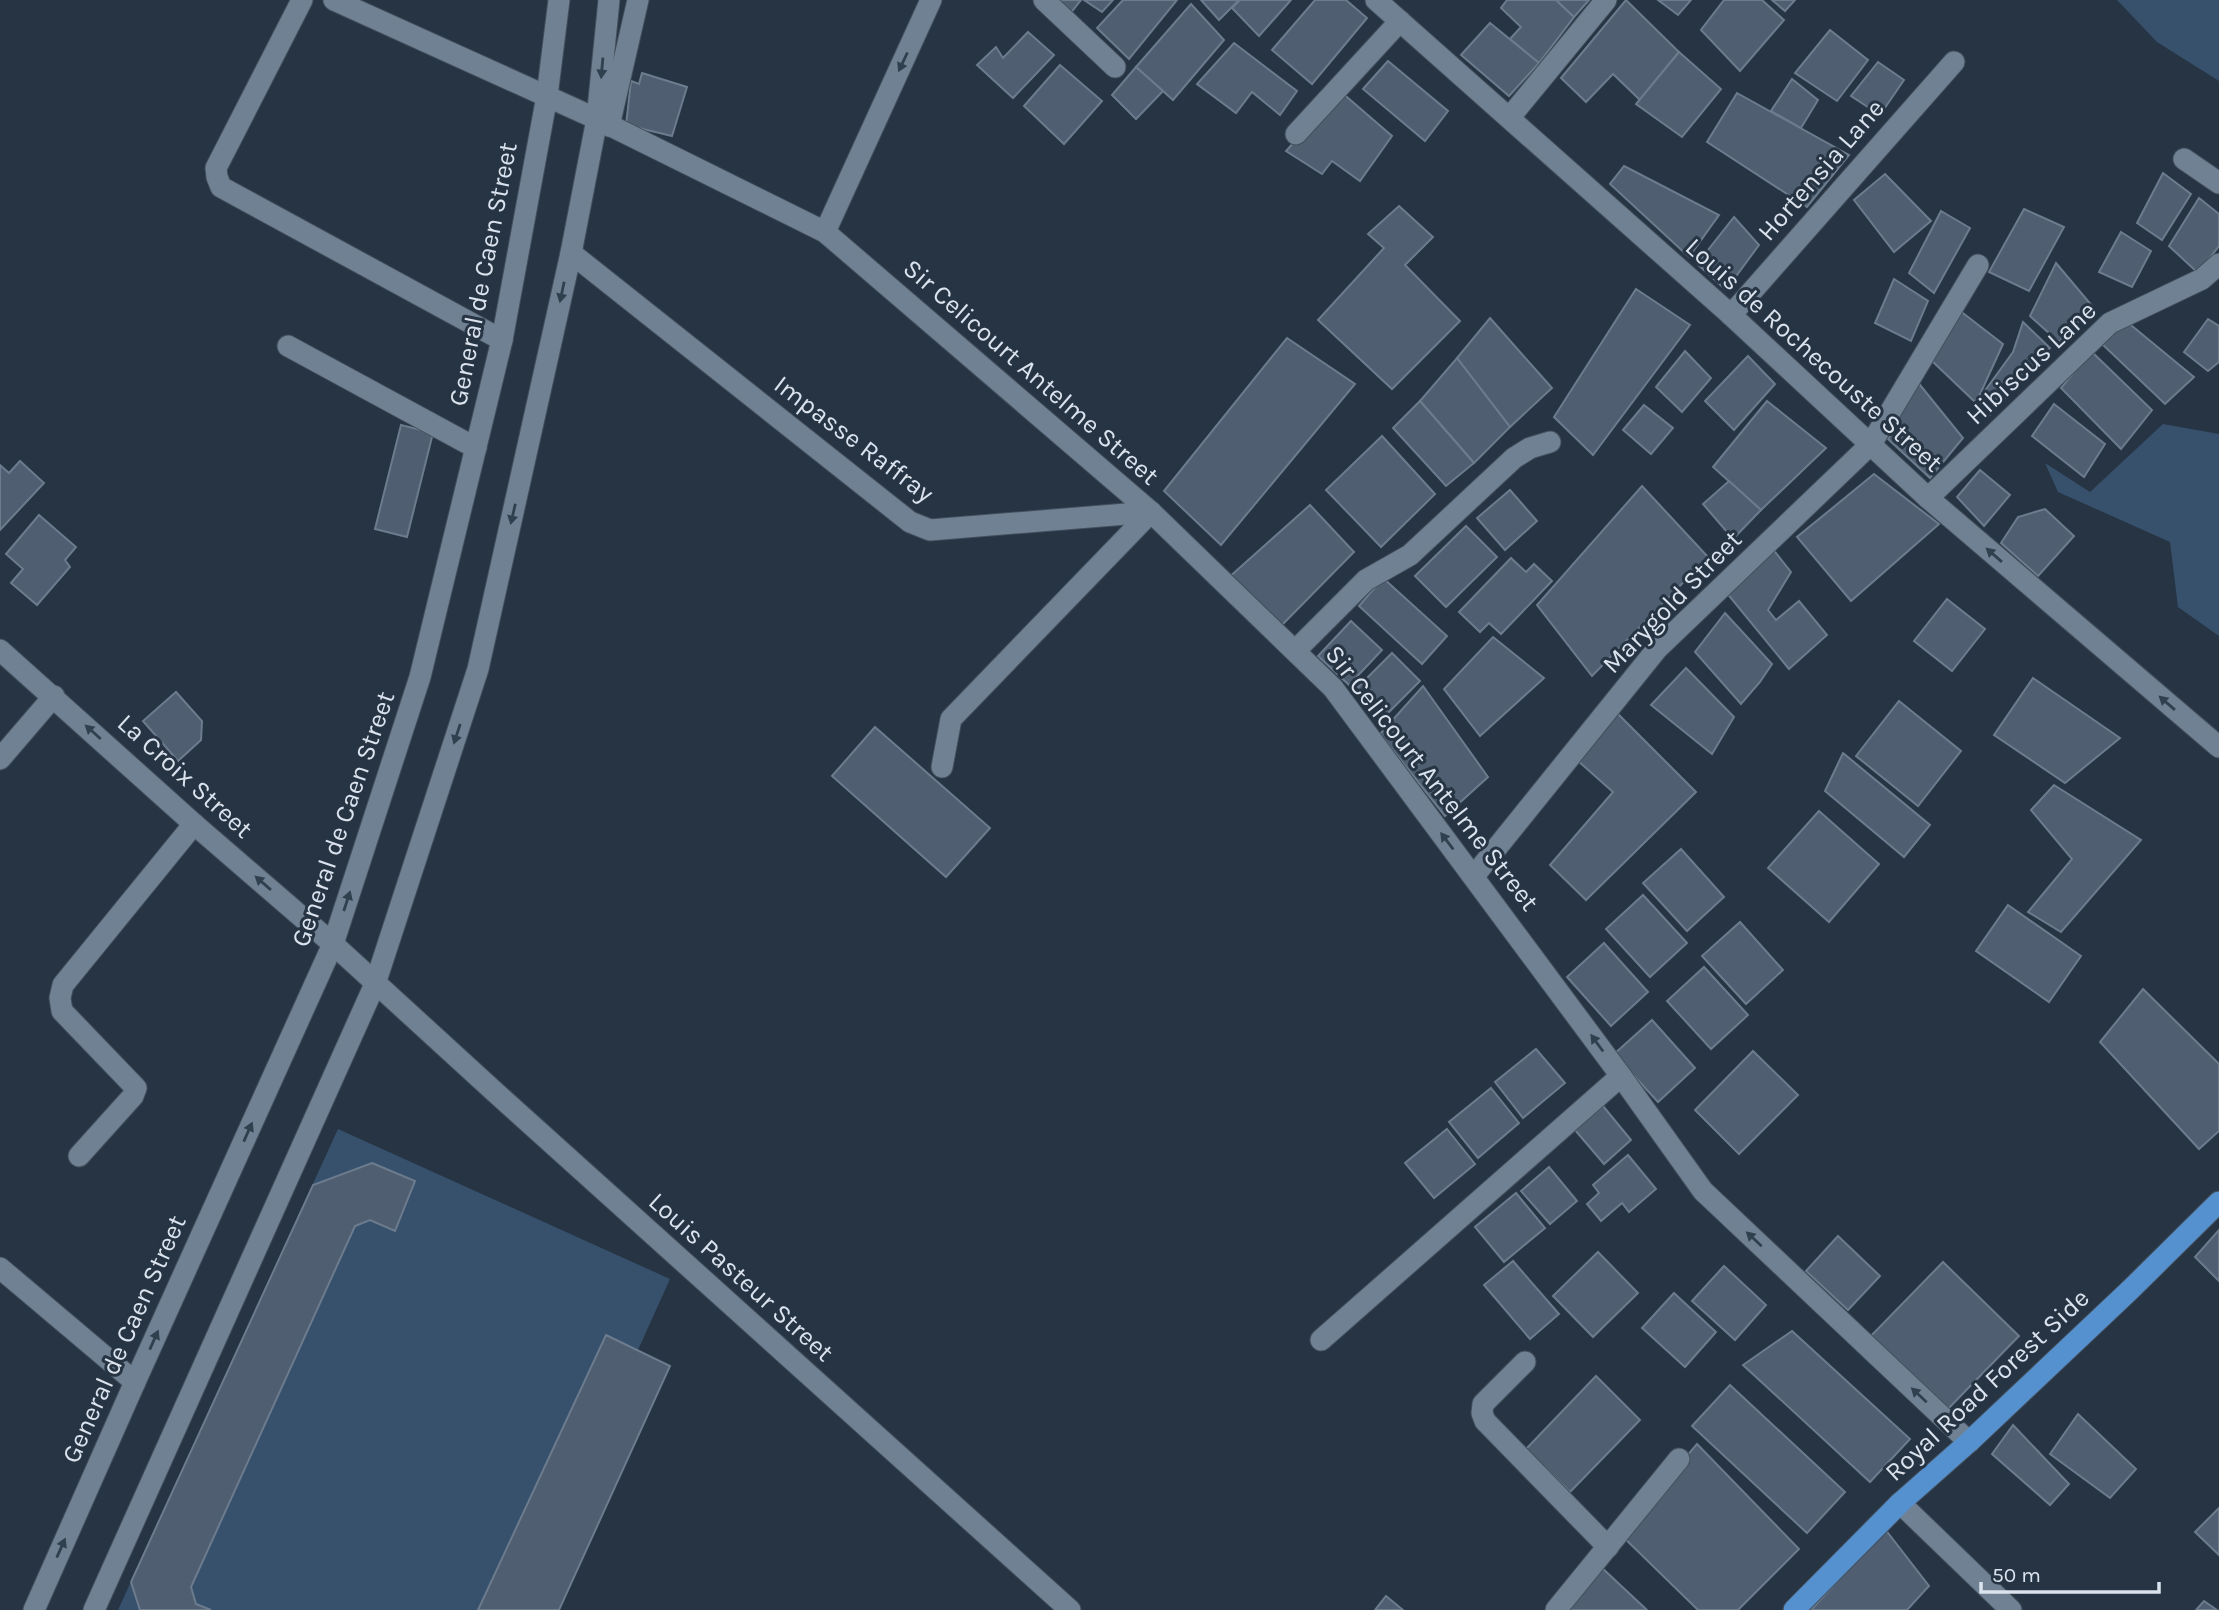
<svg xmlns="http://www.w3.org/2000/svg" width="2219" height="1610" font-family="Karla,sans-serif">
<rect width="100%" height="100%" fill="#263443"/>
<g fill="#37516d">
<path d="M2117,0H2219V81L2157,42Z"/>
<path d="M2163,424L2219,434V636L2178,607L2170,542L2058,492L2045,463L2090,492Z"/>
<path d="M338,1129L670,1279L638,1350L670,1366L559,1610H118Z"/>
</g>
<g fill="#4f5e70" stroke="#6c7c8e" stroke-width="2">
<path d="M1058,0H1081L1070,14Z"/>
<path d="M1084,0H1113L1102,12Z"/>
<path d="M1123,0H1177L1129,59L1097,28Z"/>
<path d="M1201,0H1239L1219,20Z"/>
<path d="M1240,0H1291L1259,36L1232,8Z"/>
<path d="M1315,0H1346L1367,18L1312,84L1272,50Z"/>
<path d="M1507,0H1556L1574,17L1539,63L1510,39L1521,27L1501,8Z"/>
<path d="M1556,0H1589L1574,17Z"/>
<path d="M1626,0L1679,52L1640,100L1613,74L1586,102L1561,78Z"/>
<path d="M1658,0H1691L1678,15Z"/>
<path d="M1724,0H1762L1784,20L1740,71L1701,30Z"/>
<path d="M1772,0H1795L1785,11Z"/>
<path d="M1191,4L1224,40L1173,100L1136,67Z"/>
<path d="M1490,23L1539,63L1509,96L1461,55Z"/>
<path d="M1830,30L1868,60L1837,101L1795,73Z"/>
<path d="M1028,32L1054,55L1013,98L977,65L996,47L1003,58Z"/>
<path d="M1234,43L1297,91L1280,115L1252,92L1236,113L1197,84Z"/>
<path d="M1679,52L1721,89L1682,137L1636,104Z"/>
<path d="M1388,61L1448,111L1425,141L1363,89Z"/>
<path d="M1878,62L1904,80L1880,115L1851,96Z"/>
<path d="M1060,65L1102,101L1064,144L1024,106Z"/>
<path d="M1136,67L1163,91L1136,119L1112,95Z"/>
<path d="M642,73L687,87L672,136L626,125L631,81L639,84Z"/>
<path d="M1792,79L1818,100L1801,128L1771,111Z"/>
<path d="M1340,91L1392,136L1360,181L1332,161L1322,174L1286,151Z"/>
<path d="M1737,93L1849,155L1807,207L1707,142Z"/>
<path d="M1624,166L1719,215L1689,257L1610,184Z"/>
<path d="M2163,173L2191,194L2162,240L2137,223Z"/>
<path d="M1885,174L1931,221L1894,252L1854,200Z"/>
<path d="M2199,198L2219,214V246L2198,273L2169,246Z"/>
<path d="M1399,206L1433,237L1405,265L1460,321L1392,389L1318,320L1384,248L1368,234Z"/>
<path d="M2024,209L2064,227L2029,291L1989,272Z"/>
<path d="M1941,211L1970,228L1934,293L1909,273Z"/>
<path d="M1734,217L1759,245L1726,290L1697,264Z"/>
<path d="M2121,232L2151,251L2132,287L2099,272Z"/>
<path d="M2056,263L2093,307L2059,342L2030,316Z"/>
<path d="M1894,279L1928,301L1911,341L1875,323Z"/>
<path d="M1636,289L1690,325L1593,455L1554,417Z"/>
<path d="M1959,310L2003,344L1976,403L1931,360Z"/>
<path d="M1490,318L1552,388L1510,427L1457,358Z"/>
<path d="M2208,319L2219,326V362L2208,371L2184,352Z"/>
<path d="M2126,321L2194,377L2165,404L2100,342Z"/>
<path d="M2023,322L2050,348L1988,417L1976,403L2013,352Z"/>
<path d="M1287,338L1355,384L1221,545L1164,491Z"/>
<path d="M1685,351L1711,378L1682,412L1656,387Z"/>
<path d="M2091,351L2152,410L2121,449L2061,388Z"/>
<path d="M1748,356L1775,384L1734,430L1705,401Z"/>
<path d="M1457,358L1510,427L1474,463L1420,401Z"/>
<path d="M1916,380L1963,438L1930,478L1888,439Z"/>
<path d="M1420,401L1474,463L1446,486L1393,428Z"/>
<path d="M1767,401L1826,448L1761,510L1713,467Z"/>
<path d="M2054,404L2105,444L2084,477L2032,436Z"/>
<path d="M1644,405L1673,428L1651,454L1623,430Z"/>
<path d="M401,425L433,433L407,537L375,529Z"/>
<path d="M1382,436L1435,494L1381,547L1326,490Z"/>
<path d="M20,461L44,483L0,530V465L9,473Z"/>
<path d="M1980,470L2010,495L1984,526L1957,497Z"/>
<path d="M1874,474L1939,524L1851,601L1797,537Z"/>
<path d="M1729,481L1761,510L1733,539L1703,504Z"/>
<path d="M1642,486L1708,557L1592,676L1537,605Z"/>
<path d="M1510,490L1537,521L1505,550L1477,518Z"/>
<path d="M1310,505L1354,552L1277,630L1227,579Z"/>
<path d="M2045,509L2074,536L2038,576L2001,543L2018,517Z"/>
<path d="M39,515L76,547L65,560L70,567L37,605L11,583L23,569L6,554Z"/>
<path d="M1466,526L1497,557L1446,607L1415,576Z"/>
<path d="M1772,548L1791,572L1768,610L1776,620L1799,601L1827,635L1789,669L1726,592Z"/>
<path d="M1511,558L1526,572L1534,564L1552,581L1501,634L1489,623L1480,632L1459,612Z"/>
<path d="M1383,578L1447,636L1422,664L1359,606Z"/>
<path d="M1947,599L1985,629L1952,671L1914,641Z"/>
<path d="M1725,613L1772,664L1760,682L1741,704L1695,652Z"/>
<path d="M1351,621L1382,650L1349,685L1318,656Z"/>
<path d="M1493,637L1544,678L1480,736L1444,689Z"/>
<path d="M1392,653L1420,681L1386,715L1358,687Z"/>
<path d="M1686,668L1734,717L1712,754L1651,705Z"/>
<path d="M2033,678L2120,738L2065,783L1994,735Z"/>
<path d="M1423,686L1488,777L1445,816L1380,734Z"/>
<path d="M176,692L202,721L201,740L178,761L143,721Z"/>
<path d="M1899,701L1961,751L1918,806L1856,756Z"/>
<path d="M1615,711L1696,792L1586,900L1550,865L1613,792L1577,760Z"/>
<path d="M875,727L990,828L946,877L832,776Z"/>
<path d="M1843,753L1930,825L1904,857L1825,791Z"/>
<path d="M2054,785L2141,840L2061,932L2028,912L2072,859L2031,810Z"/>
<path d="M1819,811L1879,864L1829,922L1768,868Z"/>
<path d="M1681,849L1724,897L1687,931L1643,883Z"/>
<path d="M1643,895L1687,943L1650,977L1606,929Z"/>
<path d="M2008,905L2081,956L2049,1002L1976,951Z"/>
<path d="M1740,922L1783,970L1746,1004L1702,956Z"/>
<path d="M1604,943L1648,992L1611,1026L1567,977Z"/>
<path d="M1704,967L1748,1015L1711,1049L1667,1001Z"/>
<path d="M2143,989L2219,1064V1131L2199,1149L2100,1042Z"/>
<path d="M1652,1020L1695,1068L1658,1102L1614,1054Z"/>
<path d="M1536,1049L1565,1083L1523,1118L1495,1082Z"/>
<path d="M1753,1051L1798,1095L1739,1154L1695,1110Z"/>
<path d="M1491,1088L1519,1123L1478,1158L1449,1122Z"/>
<path d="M1603,1106L1631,1140L1604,1164L1575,1130Z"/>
<path d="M1447,1129L1475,1164L1434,1198L1405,1163Z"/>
<path d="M1628,1155L1656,1189L1629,1212L1622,1203L1601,1221L1587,1204L1599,1193L1593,1185Z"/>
<path d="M372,1163L415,1181L395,1231L370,1220L355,1226L191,1587L196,1604L211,1610H140L131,1582L313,1185Z"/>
<path d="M1549,1167L1577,1201L1550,1224L1521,1191Z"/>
<path d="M1516,1193L1545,1228L1504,1262L1475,1227Z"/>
<path d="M2219,1230V1281L2195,1257Z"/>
<path d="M1838,1236L1880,1276L1848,1310L1806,1271Z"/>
<path d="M1598,1252L1638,1293L1593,1337L1553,1296Z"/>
<path d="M1513,1261L1559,1314L1530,1339L1484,1285Z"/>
<path d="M1943,1262L2019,1336L1943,1414L1867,1340Z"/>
<path d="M1724,1266L1766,1305L1735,1340L1692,1301Z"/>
<path d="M1674,1293L1716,1332L1685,1367L1642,1328Z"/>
<path d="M1792,1331L1910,1439L1870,1482L1743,1365Z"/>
<path d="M606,1335L670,1366L559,1610H478Z"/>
<path d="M1596,1376L1640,1420L1570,1492L1526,1449Z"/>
<path d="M1730,1385L1845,1492L1807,1533L1692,1426Z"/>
<path d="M2078,1414L2136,1469L2110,1498L2050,1454Z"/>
<path d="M2013,1425L2069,1484L2050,1505L1992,1454Z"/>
<path d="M1697,1444L1799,1549L1738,1610H1698L1620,1534Z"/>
<path d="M2219,1508V1555L2195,1532Z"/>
<path d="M1885,1529L1929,1586L1907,1610H1811Z"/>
<path d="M1600,1566L1647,1610H1569Z"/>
<path d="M1386,1596L1403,1610H1375Z"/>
<path d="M2204,1601L2217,1610H2196Z"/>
</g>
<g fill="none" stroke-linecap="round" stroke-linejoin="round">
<g stroke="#434f5c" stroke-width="23">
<g id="minor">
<path d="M302,0L216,168L217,177L221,187L502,340"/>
<path d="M334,0L597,119L825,232L1151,512L1333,688L1621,1076L1703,1191L1969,1442"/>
<path d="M1044,0L1115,67"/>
<path d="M1376,0L1731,315L1928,498L2219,747"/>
<path d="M1510,117L1606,0"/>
<path d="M609,126L638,0"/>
<path d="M1296,134L1400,21"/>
<path d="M2184,159L2219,183"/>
<path d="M825,232L931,0"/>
<path d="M571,253L910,522L930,530L1151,512"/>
<path d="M1731,315L1954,62"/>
<path d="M288,346L476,448"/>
<path d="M1928,498L2110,323L2202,279L2219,264"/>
<path d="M0,650L194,824L333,944L496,1093L1070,1610"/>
<path d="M1296,650L1366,580L1410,555L1514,458L1530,448L1550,442"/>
<path d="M0,759L54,696"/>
<path d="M942,767L951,719L1151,512"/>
<path d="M1474,876L1657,649L1871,444L1978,265"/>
<path d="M79,1156L133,1096L136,1088L62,1011L60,998L63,985L194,824"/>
<path d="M0,1268L135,1382"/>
<path d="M1321,1340L1621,1076"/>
<path d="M1525,1362L1483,1404L1482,1413L1485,1421L1608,1547"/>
<path d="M1900,1503L2011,1610"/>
<path d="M34,1610L135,1382L333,944L420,677L502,340L547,96L559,0"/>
<path d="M94,1610L375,984L478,669L571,253L597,119L609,0"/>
<path d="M1556,1610L1679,1459"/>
</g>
</g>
<g stroke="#434f5c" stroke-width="23">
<path id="major" d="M1794,1610L1900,1503L1969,1442L2130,1290L2219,1202"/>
</g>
<use href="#minor" stroke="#718194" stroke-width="21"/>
<use href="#major" stroke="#5590cf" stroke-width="21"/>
</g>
<defs><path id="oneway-solid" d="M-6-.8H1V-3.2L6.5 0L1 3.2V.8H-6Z" transform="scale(1.75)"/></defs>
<g fill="#31404f">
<use href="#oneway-solid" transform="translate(903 62) rotate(115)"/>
<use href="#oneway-solid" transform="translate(602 68) rotate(95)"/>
<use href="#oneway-solid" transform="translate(562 292) rotate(102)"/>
<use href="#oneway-solid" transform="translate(513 514) rotate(103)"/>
<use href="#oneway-solid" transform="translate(1994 555) rotate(-139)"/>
<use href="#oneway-solid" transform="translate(2167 703) rotate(-139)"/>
<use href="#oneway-solid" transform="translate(93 732) rotate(-138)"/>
<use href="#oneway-solid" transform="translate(457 734) rotate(108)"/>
<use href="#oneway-solid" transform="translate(1447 841) rotate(-127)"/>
<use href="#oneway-solid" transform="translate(263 883) rotate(-139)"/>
<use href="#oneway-solid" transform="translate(347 901) rotate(-72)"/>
<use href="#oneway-solid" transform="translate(1597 1043) rotate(-126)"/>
<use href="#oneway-solid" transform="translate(248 1132) rotate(-66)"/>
<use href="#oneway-solid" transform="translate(1754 1239) rotate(-137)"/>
<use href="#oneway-solid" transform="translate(154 1340) rotate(-66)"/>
<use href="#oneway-solid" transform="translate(1919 1395) rotate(-137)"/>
<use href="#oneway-solid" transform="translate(61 1548) rotate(-66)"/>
</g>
<g text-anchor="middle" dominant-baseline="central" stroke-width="6" stroke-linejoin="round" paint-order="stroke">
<g font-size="26" fill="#dbe3ee" stroke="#263443">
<text transform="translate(1821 170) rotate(-49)">Hortensia Lane</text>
<text transform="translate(483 274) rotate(-79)">General de Caen Street</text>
<text transform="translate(1814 355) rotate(42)">Louis de Rochecouste Street</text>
<text transform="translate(2031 363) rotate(-43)">Hibiscus Lane</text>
<text transform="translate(1031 372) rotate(41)">Sir Celicourt Antelme Street</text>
<text transform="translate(854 439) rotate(37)">Impasse Raffray</text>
<text transform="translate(1672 602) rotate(-46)">Marygold Street</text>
<text transform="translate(185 776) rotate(42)">La Croix Street</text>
<text transform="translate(1432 778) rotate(52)">Sir Celicourt Antelme Street</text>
<text transform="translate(343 819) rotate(-71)">General de Caen Street</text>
<text transform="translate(741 1277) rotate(42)">Louis Pasteur Street</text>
<text transform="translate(124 1339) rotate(-66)">General de Caen Street</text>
<text transform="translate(1987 1385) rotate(-43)">Royal Road Forest Side</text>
</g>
</g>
<path d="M1981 1582v10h178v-10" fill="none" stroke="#dbe3ee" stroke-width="3.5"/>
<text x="1992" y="1582" font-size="21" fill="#dbe3ee" stroke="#263443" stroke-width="5" paint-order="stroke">50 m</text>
</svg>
